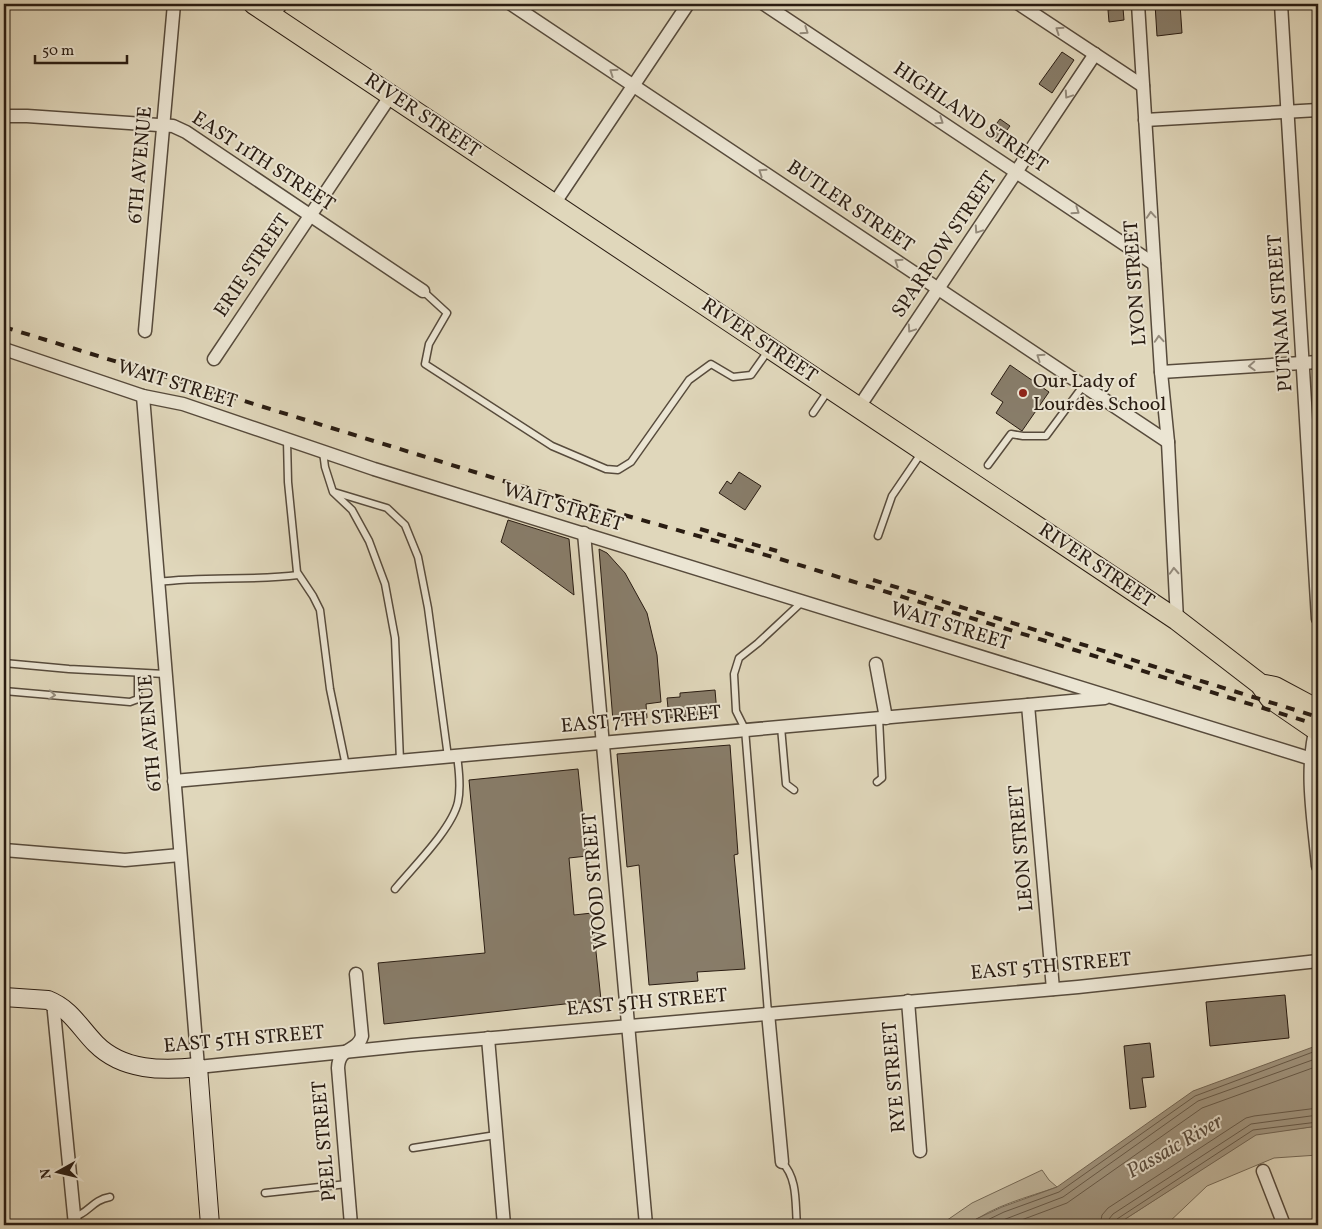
<svg xmlns="http://www.w3.org/2000/svg" width="1322" height="1229" font-family="Vollkorn,serif">
<rect width="100%" height="100%" fill="#e0d7bb"/>
<filter id="stains"><feTurbulence type="fractalNoise" baseFrequency=".004" numOctaves="4"/><feColorMatrix values="0 0 0 0 .2 0 0 0 0 .09 0 0 0 0 .02 0 0 0 .5 -.17"/></filter>
<radialGradient id="worn" r=".72"><stop offset=".6" stop-color="#630" stop-opacity="0"/><stop offset="1" stop-color="#630" stop-opacity=".3"/></radialGradient>
<g fill="#c1b79e" stroke="#756a58">
<path d="M1318,1126V1155L1274,1158L1207,1186L1166,1225H1116L1256,1134Z"/>
<path d="M1042,1170L1049,1180L1057,1187C1029,1197 991,1206 969,1225H940L972,1203Z"/>
</g>
<path fill="#a29782" stroke="#726655" d="M1313,1047H1318V1126L1256,1135L1116,1225H969L976,1219L1002,1207L1057,1187L1193,1091Z"/>
<g fill="none" stroke-linecap="round" stroke-linejoin="round">
<g stroke="#665a4a" stroke-width="1">
<path d="M977,1225L1004,1212L1059,1192L1195,1096L1313,1052H1318"/>
<path d="M990,1225L1063,1197L1198,1101L1318,1058"/>
<path d="M1008,1225L1067,1203L1202,1108L1318,1066"/>
<path d="M1100,1225L1102,1215L1108,1208L1246,1118L1254,1116L1318,1108"/>
<path d="M1107,1225L1109,1219L1113,1214L1251,1124L1318,1115"/>
<path d="M1114,1225L1117,1219L1253,1130L1318,1122"/>
</g>
</g>
<g fill="#887d6a" stroke="#291c12">
<path d="M1155,4H1180L1182,33L1157,36Z"/>
<path d="M1123,8L1124,20L1109,22L1108,10Z"/>
<path d="M1062,52L1074,60L1052,93L1039,84Z"/>
<path d="M1000,119L1010,126L998,142L988,135Z"/>
<path d="M1010,365L1049,392L1022,431L996,413L1003,402L991,394Z"/>
<path d="M739,472L761,486L745,510L719,493L727,481L731,484Z"/>
<path d="M508,520L569,539L574,595L501,542Z"/>
<path d="M599,549L607,553L625,573L647,613L657,655L661,702L646,704L647,718L613,721Z"/>
<path d="M715,690L717,713L669,718L667,698L680,697V693Z"/>
<path d="M730,745L738,854L734,855L745,969L697,972L698,981L649,985L639,865L627,867L617,754Z"/>
<path d="M578,769L587,856L569,858L574,915L592,913L601,1000L384,1024L378,963L485,953L469,780Z"/>
<path d="M1285,995L1289,1038L1210,1046L1206,1002Z"/>
<path d="M1150,1043L1154,1077L1142,1078L1146,1107L1130,1109L1124,1046Z"/>
</g>
<g fill="none" stroke-linecap="round" stroke-linejoin="round">
<g stroke="#574b3c" stroke-width="9">
<g id="lane">
<path d="M423,291L447,313L429,344L425,364L552,446L606,469L618,470L631,462L689,380L711,364L733,377L751,375L768,351"/>
<path d="M813,413L828,391"/>
<path d="M287,440L288,482L297,572L313,596L320,610L330,689L346,766"/>
<path d="M323,452L325,467L333,492L352,510L369,541L385,584L395,638L400,761"/>
<path d="M988,465L1011,434L1023,436H1046L1083,386"/>
<path d="M334,492L387,508L405,525L418,557L428,608L448,757"/>
<path d="M878,536L892,496L922,452"/>
<path d="M158,582C205,576 252,581 298,575"/>
<path d="M4,663L69,669L165,674"/>
<path d="M4,691L130,702L138,699V673"/>
<path d="M781,727L786,784L794,790"/>
<path d="M877,782L882,778L879,718"/>
<path d="M395,889C413,867 452,829 458,802C461,788 459,770 457,756"/>
<path d="M768,1013L745,729L736,711L734,674L739,658L758,643L803,601"/>
<path d="M413,1148L496,1135"/>
<path d="M782,1162C798,1179 795,1203 797,1225"/>
<path d="M265,1193L347,1184"/>
<path d="M74,1217C89,1213 92,1200 110,1197"/>
</g>
</g>
<g stroke="#574b3c" stroke-width="15">
<g id="street">
<path d="M511,4L1168,442"/>
<path d="M764,4L1154,264"/>
<path d="M1019,4L1143,86"/>
<path d="M1138,4L1161,372L1168,442L1177,620"/>
<path d="M1281,4L1318,619"/>
<path d="M273,16L281,4"/>
<path d="M4,116H27L173,126L186,132L423,291"/>
<path d="M1145,120L1318,110"/>
<path d="M554,204L688,4"/>
<path d="M145,331L174,4"/>
<path d="M4,349L143,396L183,404L374,469L1318,761"/>
<path d="M214,359L391,95"/>
<path d="M1161,372L1318,362"/>
<path d="M143,396L198,1067L412,1045L1078,987L1318,961"/>
<path d="M859,407L1095,54"/>
<path d="M584,533L646,1225"/>
<path d="M876,664L886,718"/>
<path d="M1028,705L1053,989"/>
<path d="M1317,724C1304,770 1314,819 1318,866"/>
<path d="M174,781L1105,698"/>
<path d="M4,850L125,860L180,855"/>
<path d="M908,1001L920,1151"/>
<path d="M53,1002L75,1225"/>
<path d="M768,1013L782,1162"/>
<path d="M488,1038L504,1225"/>
<path d="M1263,1171L1284,1225"/>
<path d="M351,1225L338,1068C339,1046 357,1053 362,1036L356,974"/>
</g>
</g>
<g stroke="#291c12" stroke-width="20">
<path id="secondary" d="M4,997L48,1000C71,1009 80,1028 96,1044C123,1071 163,1071 198,1067L210,1225"/>
</g>
<g stroke="#291c12" stroke-width="22">
<g id="primary">
<path d="M254,4L1177,620L1260,684L1270,698L1318,731"/>
<path d="M1265,685L1275,687L1318,710"/>
</g>
</g>
<use href="#lane" stroke="#ebe5d3" stroke-width="6"/>
<use href="#street" stroke="#ebe5d3" stroke-width="12"/>
<use href="#secondary" stroke="#ebe5d3" stroke-width="18"/>
<use href="#primary" stroke="#e0d7bb" stroke-width="20"/>
<g stroke="#291c12" stroke-width="4" stroke-dasharray="9 9" stroke-linecap="butt">
<path d="M4,327L507,482L780,559L1318,725"/>
<path d="M700,529L777,551"/>
<path d="M873,580L1318,717"/>
</g>
</g>
<defs><path id="oneway-chevron" d="M-2-3.5L2.5 0L-2 3.5" fill="none" stroke-width="1.6" stroke-linecap="round" stroke-linejoin="round" transform="scale(1.25)"/></defs>
<g stroke="#948b7c">
<use href="#oneway-chevron" transform="translate(1059 30) rotate(-146)"/>
<use href="#oneway-chevron" transform="translate(805 31) rotate(34)"/>
<use href="#oneway-chevron" transform="translate(613 72) rotate(-146)"/>
<use href="#oneway-chevron" transform="translate(1068 95) rotate(124)"/>
<use href="#oneway-chevron" transform="translate(940 121) rotate(34)"/>
<use href="#oneway-chevron" transform="translate(762 172) rotate(-146)"/>
<use href="#oneway-chevron" transform="translate(1076 211) rotate(34)"/>
<use href="#oneway-chevron" transform="translate(1151 215) rotate(-94)"/>
<use href="#oneway-chevron" transform="translate(978 230) rotate(124)"/>
<use href="#oneway-chevron" transform="translate(898 262) rotate(-146)"/>
<use href="#oneway-chevron" transform="translate(911 329) rotate(124)"/>
<use href="#oneway-chevron" transform="translate(1159 339) rotate(-94)"/>
<use href="#oneway-chevron" transform="translate(1040 357) rotate(-146)"/>
<use href="#oneway-chevron" transform="translate(1252 366) rotate(177)"/>
<use href="#oneway-chevron" transform="translate(1174 571) rotate(-93)"/>
<use href="#oneway-chevron" transform="translate(52 695) rotate(5)"/>
</g>
<circle fill="#8f2418" stroke="#ebe5d3" stroke-width="2" cx="1023" cy="393" r="5"/>
<g text-anchor="middle" dominant-baseline="central" stroke-width="4" stroke-linejoin="round" paint-order="stroke">
<g font-size="20" fill="#291c12" stroke="#ebe5d3">
<text transform="translate(422 116) rotate(34)">RIVER STREET</text>
<text transform="translate(970 118) rotate(34)">HIGHLAND STREET</text>
<text transform="translate(263 162) rotate(33)">EAST 11TH STREET</text>
<text transform="translate(141 165) rotate(-85)">6TH AVENUE</text>
<text transform="translate(850 207) rotate(34)">BUTLER STREET</text>
<text transform="translate(945 245) rotate(-56)">SPARROW STREET</text>
<text transform="translate(253 266) rotate(-56)">ERIE STREET</text>
<text transform="translate(1136 283) rotate(-94)">LYON STREET</text>
<text transform="translate(1281 313) rotate(-94)">PUTNAM STREET</text>
<text transform="translate(759 341) rotate(34)">RIVER STREET</text>
<text transform="translate(177 385) rotate(17)">WAIT STREET</text>
<text transform="translate(563 508) rotate(17)">WAIT STREET</text>
<text transform="translate(1096 566) rotate(34)">RIVER STREET</text>
<text transform="translate(950 627) rotate(17)">WAIT STREET</text>
<text transform="translate(641 720) rotate(-5)">EAST 7TH STREET</text>
<text transform="translate(151 733) rotate(-95)">6TH AVENUE</text>
<text transform="translate(1022 848) rotate(-95)">LEON STREET</text>
<text transform="translate(596 881) rotate(-95)">WOOD STREET</text>
<text transform="translate(1051 967) rotate(-5)">EAST 5TH STREET</text>
<text transform="translate(647 1003) rotate(-5)">EAST 5TH STREET</text>
<text transform="translate(244 1040) rotate(-5)">EAST 5TH STREET</text>
<text transform="translate(895 1077) rotate(-95)">RYE STREET</text>
<text transform="translate(325 1141) rotate(-95)">PEEL STREET</text>
</g>
<g font-size="20" fill="#291c12" stroke="#ebe5d3" text-anchor="start">
<text x="1033" y="382">Our Lady of<tspan x="1033" dy="23">Lourdes School</tspan></text>
</g>
<g font-size="21" font-style="italic" fill="#594d3f" stroke="#ebe5d3">
<text transform="translate(1175 1147) rotate(-30)">Passaic River</text>
</g>
</g>
<rect width="1322" height="1229" fill="none" stroke="#e0d7bb" stroke-width="20"/>
<rect x="5" y="5" width="1312" height="1219" fill="none" stroke="#291c12" stroke-width="2.5"/>
<rect x="10" y="10" width="1302" height="1209" fill="none" stroke="#291c12"/>
<g transform="translate(58 1172) rotate(262)" stroke="#ebe5d3" stroke-width="4" paint-order="stroke">
<path d="M0-4L9 19L0 12L-9 19Z" fill="#291c12"/>
<text y="-8" font-size="14" font-weight="bold" text-anchor="middle" fill="#291c12">N</text>
</g>
<path d="M35 55v8h92v-8" fill="none" stroke="#291c12" stroke-width="2.5"/>
<text x="42" y="55" font-size="15" fill="#291c12" stroke="#ebe5d3" stroke-width="4" paint-order="stroke">50 m</text>
<rect width="100%" height="100%" filter="url(#stains)"/>
<rect width="100%" height="100%" fill="url(#worn)"/>
</svg>
